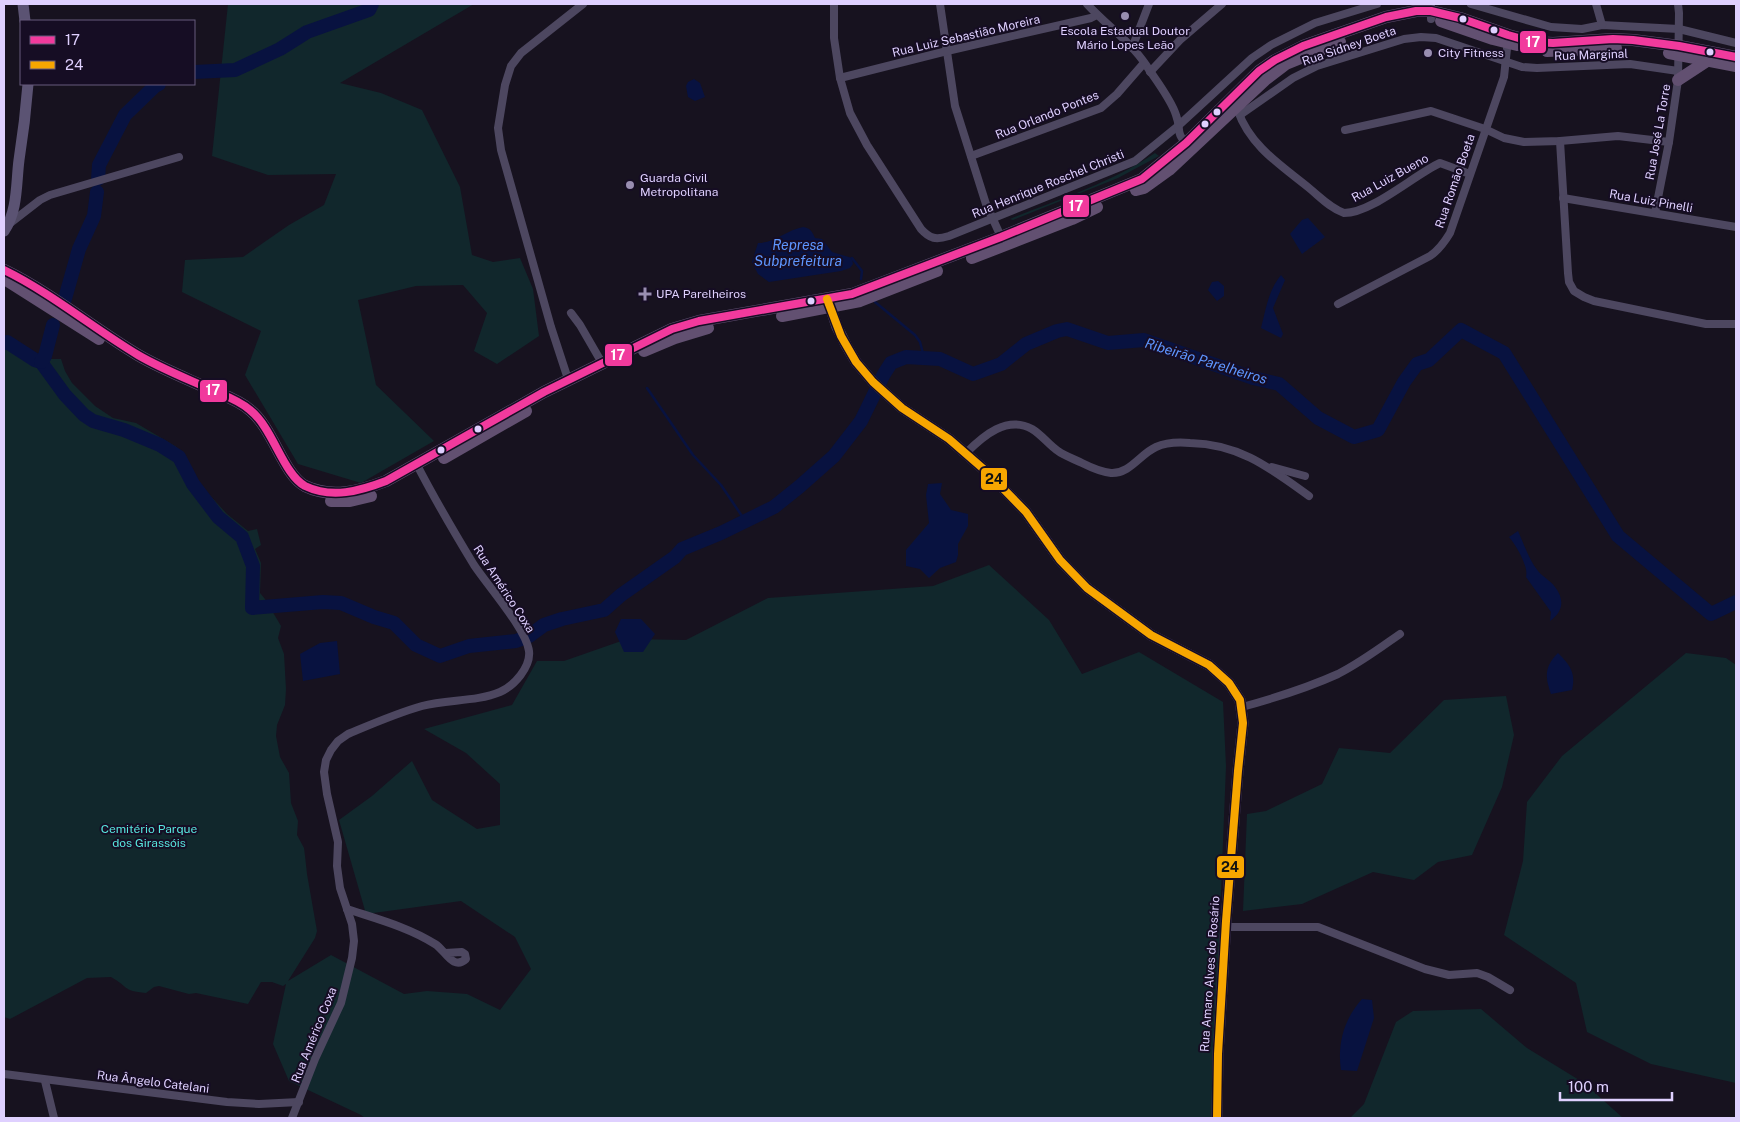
<svg xmlns="http://www.w3.org/2000/svg" width="1740" height="1122" font-family="'Public Sans',sans-serif">
<rect width="100%" height="100%" fill="#17121f"/>
<g fill="#11272c">
<path d="M228,4H474L340,83L381,93L422,110L460,187L472,255L493,262L520,258L533,289L539,336L497,364L474,351L487,313L463,285L416,286L358,300L376,385L434,441L361,483L298,464L245,375L261,331L182,292L185,260L243,257L289,225L324,205L336,174L268,175L212,156Z"/>
<path d="M1155,153L1159,156L1118,178L1013,220L1010,219C1059,199 1111,183 1155,153Z"/>
<path d="M4,338L16,341L30,353L43,359H61L65,371L72,383L95,406L113,418L136,423L175,446L186,456L192,476L227,514L248,531L257,529L261,545L255,549L261,563L260,593L265,599L281,626L278,638L284,654L286,689L285,705L277,725L276,736L280,757L289,773L291,803L298,821L297,835L304,848L305,856L307,874L317,931L315,938L288,981L331,955L404,994L427,991L467,994L500,1010L531,969L515,937L461,901L366,914L339,820L372,796L412,761L432,800L477,829L500,825V784L466,753L424,729L512,705L537,661H564L627,639L686,640L768,598L933,586L989,565L1049,620L1082,674L1139,652L1223,702L1226,766L1212,1118H365L361,1115L289,1081L273,1044L286,984L283,986L272,982H261L248,1004L196,993L189,994L159,986L154,987L146,993C122,991 128,986 111,977L87,978L10,1019L4,1017Z"/>
<path d="M1686,653L1726,658L1736,665V1083L1651,1064L1587,1032L1576,983L1504,935L1523,861L1527,802L1562,756Z"/>
<path d="M1506,696L1514,735L1502,787L1472,855L1438,862L1414,880L1373,872L1302,904L1243,911L1247,814L1266,811L1322,784L1339,748L1390,753L1444,700Z"/>
<path d="M1481,1009L1527,1048L1584,1083L1623,1118H1350L1364,1104L1396,1022L1413,1011Z"/>
</g>
<g fill="#081240">
<path d="M694,79L700,83L705,97L695,101L688,97L686,86L688,82Z"/>
<path d="M1308,218L1325,237L1302,254L1290,234L1302,220Z"/>
<path d="M803,227C810,228 812,231 815,238L822,239L832,252L852,258L853,264L850,268L841,271L769,282L758,274L752,262L758,243C774,243 787,230 803,227Z"/>
<path d="M1281,275L1285,280L1273,308L1283,334L1281,338L1261,328C1266,309 1268,291 1281,275Z"/>
<path d="M1218,281L1224,286V296L1217,301L1208,290L1212,282Z"/>
<path d="M942,483L940,494L951,510L968,514V526L958,544V555L956,562L940,568L929,578L920,569L906,566V550L929,523L926,495L928,484Z"/>
<path d="M1518,531C1524,544 1529,560 1538,571C1543,577 1551,581 1555,587C1565,600 1563,612 1550,621L1551,612L1526,577C1529,567 1516,545 1509,537Z"/>
<path d="M621,619H641L655,634L643,652H624L615,632Z"/>
<path d="M337,641L340,674L303,681L300,654L320,643Z"/>
<path d="M1558,653C1570,665 1576,673 1572,690L1551,694C1545,677 1544,667 1558,653Z"/>
<path d="M1362,999L1372,1000L1374,1018L1357,1071L1341,1070C1337,1044 1344,1019 1362,999Z"/>
</g>
<g fill="none" stroke-linecap="round" stroke-linejoin="round">
<g stroke="#081240" stroke-width="2.5">
<path d="M852,258L862,271L861,279"/>
<path d="M875,302L915,335L920,342L924,357"/>
<path d="M647,388L693,455L721,485L746,522"/>
</g>
<g stroke="#081240" stroke-width="14">
<path d="M194,72L235,70L280,49L307,32L369,10L372,4"/>
<path d="M98,179L99,165L125,115L155,86L159,84"/>
<path d="M64,302L79,249L94,216L97,192"/>
<path d="M4,343L7,342L35,360L41,362L65,395L84,415L93,421L124,430L160,445L179,457L193,484L218,517L242,537L253,566L252,608L323,602L341,603L374,617L394,623L416,645L440,656L469,646L516,641L529,636L544,625L562,619L604,610L621,595L675,557L682,549L721,533L774,507L799,487L834,456L861,421L884,374L891,363L906,357L940,359L973,374L1001,364L1026,344L1057,331L1067,329L1108,343L1144,340L1253,378L1279,384L1318,418L1354,437L1378,430L1404,382L1417,364L1429,360L1461,330L1504,353L1618,536L1711,614L1736,602"/>
<path d="M41,362L45,356L53,325"/>
</g>
<g stroke="#4d4760" stroke-width="8">
<path d="M834,4V38L840,78L850,113L867,145L921,229C930,239 936,240 949,236L1135,161L1178,126L1252,58L1271,45L1315,23L1377,4"/>
<path d="M940,4L955,106L986,204L1002,239"/>
<path d="M1087,4C1106,25 1131,42 1146,65C1155,79 1171,99 1176,115C1182,131 1174,130 1188,146"/>
<path d="M1431,4V19"/>
<path d="M1471,4L1551,27L1582,29L1602,25L1679,29L1736,43"/>
<path d="M1596,4L1602,25"/>
<path d="M1132,48L1149,4"/>
<path d="M1150,72L1180,40L1222,4"/>
<path d="M840,78L947,51L1091,18L1097,15"/>
<path d="M1238,111C1250,146 1282,166 1309,188C1320,197 1330,208 1344,213C1372,213 1414,175 1440,163L1470,174"/>
<path d="M1240,115L1293,78L1317,66L1404,39L1421,37L1436,38L1522,67L1537,68L1630,64L1678,71"/>
<path d="M1345,130L1431,111L1485,129L1504,138L1524,142L1560,141L1618,136L1669,142"/>
<path d="M1560,141L1568,273L1569,282L1574,291L1584,297L1594,301L1706,324H1736"/>
<path d="M971,156L1101,108L1117,94L1144,63"/>
<path d="M1563,198L1736,227"/>
<path d="M1655,213L1669,142L1678,80L1679,13L1678,4"/>
<path d="M9,224L40,200L50,195L179,157"/>
<path d="M1338,304L1430,256C1439,250 1444,243 1450,233L1504,77L1508,39"/>
<path d="M571,313L580,325L602,363"/>
<path d="M568,379L551,327L501,150L498,128L505,85L511,66L521,53L583,4"/>
<path d="M966,453C983,436 1007,415 1032,429C1042,435 1049,445 1058,451C1065,456 1074,459 1082,463C1090,467 1101,472 1111,473C1130,474 1140,454 1156,447C1167,442 1178,442 1190,443C1240,444 1270,468 1309,496"/>
<path d="M1272,467L1305,476"/>
<path d="M1242,707C1275,698 1307,688 1338,674C1360,663 1380,648 1400,634"/>
<path d="M347,909C377,919 408,927 435,944C445,950 453,971 466,959L465,954L462,952L445,953"/>
<path d="M1226,927H1318L1425,969L1449,975L1477,973L1488,977L1510,990"/>
<path d="M4,1074L227,1102L259,1104L299,1102"/>
<path d="M45,1081L54,1118"/>
<path d="M292,1118L315,1059L341,1003L352,958L354,941L352,924L340,888L337,866L338,842L327,794L324,772L326,760L331,750L338,741L348,734C372,724 397,713 422,706C447,699 476,702 500,692C514,686 531,667 529,651C526,629 488,586 474,565C454,532 434,498 416,463"/>
</g>
<g stroke="#5b5373" stroke-width="11">
<path d="M23,4L25,21"/>
<path d="M4,231C18,211 16,183 19,160C23,135 26,110 28,84"/>
<path d="M828,300L837,327L846,345L856,362L873,382L902,408L949,439L987,472L1026,512L1060,560L1087,588L1151,635L1209,665L1229,683L1240,700L1243,723L1238,771L1226,921L1218,1054L1217,1118"/>
</g>
<g stroke="#625071" stroke-width="12">
<path d="M1441,21L1493,39L1517,45"/>
<path d="M1547,51L1616,48"/>
<path d="M1669,53L1736,66"/>
<path d="M1678,80L1707,61"/>
<path d="M1136,190L1144,188L1169,170L1265,80L1286,64L1340,42"/>
<path d="M972,258L1072,219L1097,207"/>
<path d="M4,270C51,293 93,328 138,355C162,369 188,379 214,391C226,396 240,401 250,410C273,428 283,474 305,486C332,499 360,491 386,481L544,392L672,329L699,321L852,294L1001,237L1142,179L1186,143L1259,71L1275,60L1303,46L1386,17L1416,11H1431L1460,18L1508,35L1533,42L1553,43L1613,39L1633,40L1679,46L1736,57"/>
<path d="M6,280L99,339"/>
<path d="M782,316L860,301L937,271"/>
<path d="M644,351L675,338L708,328"/>
<path d="M444,458L526,411"/>
<path d="M331,501H350L371,496"/>
</g>
<g stroke="#160d24" stroke-width="11">
<path id="bus-1" d="M4,270C51,293 93,328 138,355C162,369 188,379 214,391C226,396 240,401 250,410C273,428 283,474 305,486C332,499 360,491 386,481L544,392L672,329L699,321L852,294L1001,237L1142,179L1186,143L1259,71L1275,60L1303,46L1386,17L1416,11H1431L1460,18L1508,35L1533,42L1553,43L1613,39L1633,40L1679,46L1736,57"/>
</g>
<g stroke="#160d24" stroke-width="11">
<path id="bus-2" d="M827,299L841,336L856,362L873,382L902,408L949,439L987,472L1026,512L1060,560L1087,588L1151,635L1209,665L1229,683L1240,700L1243,723L1238,771L1226,921L1218,1054L1217,1118"/>
</g>
<use href="#bus-1" stroke="#f13a9d" stroke-width="8"/>
<use href="#bus-2" stroke="#f7a600" stroke-width="8"/>
</g>
<g fill="#998eb1" stroke="#160d24" stroke-width="2">
<circle cx="1125" cy="16" r="5"/>
<circle cx="1428" cy="53" r="5"/>
<circle cx="630" cy="185" r="5"/>
<path d="M642.5 286.5h5v5h5v5h-5v5h-5v-5h-5v-5h5z"/>
</g>
<g fill="#dfd0ff" stroke="#160d24" stroke-width="2">
<circle cx="1463" cy="19" r="4.5"/>
<circle cx="1494" cy="30" r="4.5"/>
<circle cx="1710" cy="52" r="4.5"/>
<circle cx="1217" cy="112" r="4.5"/>
<circle cx="1205" cy="124" r="4.5"/>
<circle cx="811" cy="301" r="4.5"/>
<circle cx="478" cy="429" r="4.5"/>
<circle cx="441" cy="450" r="4.5"/>
</g>
<g text-anchor="middle" dominant-baseline="central" stroke-width="4" stroke-linejoin="round" paint-order="stroke">
<g font-size="12" fill="#dfd0ff" stroke="#160d24" text-anchor="start">
<text x="1125" y="31" text-anchor="middle">Escola Estadual Doutor<tspan x="1125" dy="14">Mário Lopes Leão</tspan></text>
<text x="1438" y="53">City Fitness</text>
<text x="640" y="178">Guarda Civil<tspan x="640" dy="14">Metropolitana</tspan></text>
<text x="656" y="294">UPA Parelheiros</text>
</g>
<g font-size="12" fill="#dfd0ff" stroke="#160d24">
<text transform="translate(966 36) rotate(-13)">Rua Luiz Sebastião Moreira</text>
<text transform="translate(1349 46) rotate(-19)">Rua Sidney Boeta</text>
<text transform="translate(1591 55) rotate(-2)">Rua Marginal</text>
<text transform="translate(1047 115) rotate(-22)">Rua Orlando Pontes</text>
<text transform="translate(1658 132) rotate(-80)">Rua José La Torre</text>
<text transform="translate(1390 178) rotate(-29)">Rua Luiz Bueno</text>
<text transform="translate(1455 181) rotate(-71)">Rua Romão Boeta</text>
<text transform="translate(1048 184) rotate(-22)">Rua Henrique Roschel Christi</text>
<text transform="translate(1651 201) rotate(10)">Rua Luiz Pinelli</text>
<text transform="translate(504 589) rotate(57)">Rua Américo Coxa</text>
<text transform="translate(1210 974) rotate(-86)">Rua Amaro Alves do Rosário</text>
<text transform="translate(314 1035) rotate(-68)">Rua Américo Coxa</text>
<text transform="translate(153 1082) rotate(7)">Rua Ângelo Catelani</text>
</g>
<g font-size="12" fill="#57e5dd" stroke="#160d24">
<text x="149" y="829">Cemitério Parque<tspan x="149" dy="14">dos Girassóis</tspan></text>
</g>
<g font-size="14" font-style="italic" fill="#5e96ff" stroke="#160d24">
<text x="798" y="245">Represa<tspan x="798" dy="16">Subprefeitura</tspan></text>
<text transform="translate(1206 361) rotate(17)">Ribeirão Parelheiros</text>
</g>
</g>
<g stroke="#160d24" stroke-width="2">
<rect x="1519" y="30" width="28" height="24" rx="5" fill="#f13a9d"/>
<rect x="1062" y="194" width="28" height="24" rx="5" fill="#f13a9d"/>
<rect x="604" y="343" width="29" height="24" rx="5" fill="#f13a9d"/>
<rect x="199" y="379" width="29" height="24" rx="5" fill="#f13a9d"/>
<rect x="980" y="467" width="28" height="24" rx="5" fill="#f7a600"/>
<rect x="1216" y="855" width="29" height="24" rx="5" fill="#f7a600"/>
</g>
<g font-size="14" text-anchor="middle" font-weight="bold" fill="#fff">
<text x="1533" y="47">17</text>
<text x="1076" y="211">17</text>
<text x="618" y="360">17</text>
<text x="213" y="395">17</text>
</g>
<g font-size="14" text-anchor="middle" font-weight="bold" fill="#111">
<text x="994" y="484">24</text>
<text x="1230" y="872">24</text>
</g>
<rect width="1740" height="1122" fill="none" stroke="#dfd0ff" stroke-width="10"/>
<rect x="20" y="20" width="175" height="65" fill="#160d24" stroke="#665b7c"/>
<rect x="30" y="36" width="25" height="8" fill="#f13a9d" stroke="#665b7c"/>
<text x="65" y="45" font-size="15" fill="#dfd0ff">17</text>
<rect x="30" y="61" width="25" height="8" fill="#f7a600" stroke="#665b7c"/>
<text x="65" y="70" font-size="15" fill="#dfd0ff">24</text>
<path d="M1560 1092v8h112v-8" fill="none" stroke="#dfd0ff" stroke-width="2.5"/>
<text x="1568" y="1092" font-size="15" fill="#dfd0ff" stroke="#160d24" stroke-width="4" paint-order="stroke">100 m</text>
</svg>
